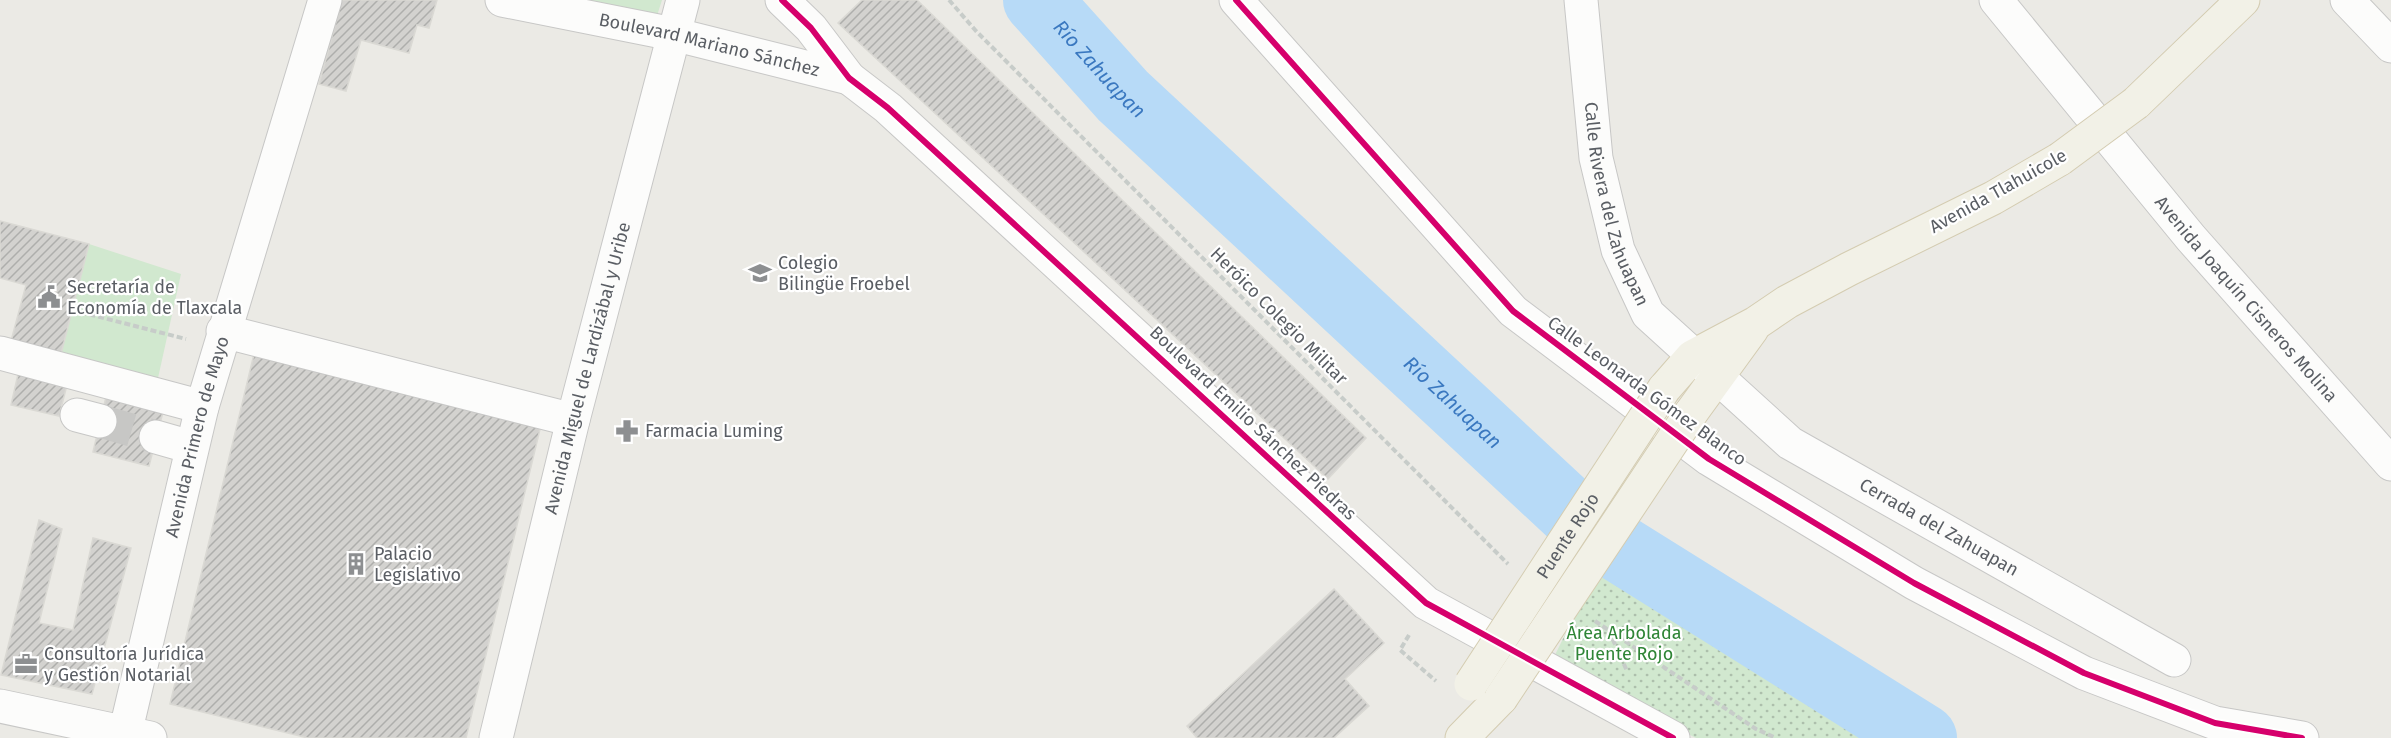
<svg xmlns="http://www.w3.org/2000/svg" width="2391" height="738" font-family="'Fira Sans',sans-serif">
<defs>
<pattern id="park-dots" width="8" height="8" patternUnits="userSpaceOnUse" patternTransform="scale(1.5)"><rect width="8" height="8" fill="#d1e8cf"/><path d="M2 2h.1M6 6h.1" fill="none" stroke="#adbfac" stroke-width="1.8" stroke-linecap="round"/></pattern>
<pattern id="building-hatch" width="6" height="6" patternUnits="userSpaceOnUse" patternTransform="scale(1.5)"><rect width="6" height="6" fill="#d3d2cf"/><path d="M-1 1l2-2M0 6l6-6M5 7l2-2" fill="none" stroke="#aeaeac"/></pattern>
</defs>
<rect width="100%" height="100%" fill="#ebeae5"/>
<g fill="#d1e8cf">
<path d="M571,0H662L655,22Z"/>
<path d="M89,244L181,274L158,378L61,354Z"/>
</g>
<path fill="url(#park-dots)" d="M1600,564L1870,738H1696L1550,665Z"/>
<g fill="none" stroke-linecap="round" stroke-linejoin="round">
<path stroke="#b7daf7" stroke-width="68" id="s1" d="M1037,0L1123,96L1590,530L1923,738"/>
</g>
<g fill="url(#building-hatch)" stroke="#dad9d4" stroke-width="1.5">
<path d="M342,0H437L429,28L417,25L409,53L361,40L346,91L319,84Z"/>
<path d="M862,0H917L1366,438L1328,479L838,23Z"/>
<path d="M0,221L89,244L61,354L11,341L26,285L0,278Z"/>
<path d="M254,354L541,425L466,738H308L170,704Z"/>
<path d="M19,370L68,381L59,416L11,405Z"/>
<path d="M106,397L163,412L149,466L93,452Z"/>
<path d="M39,520L62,529L39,623L73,630L93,538L131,548L92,694L1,675Z"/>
<path d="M1334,589L1384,643L1345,679L1369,706L1334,738H1197L1187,726Z"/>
</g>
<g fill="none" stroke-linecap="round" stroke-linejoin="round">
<path stroke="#c7c7c5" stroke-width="33" stroke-dasharray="33 16" stroke-linecap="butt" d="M100,421L156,437"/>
<g stroke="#c7c7c6" stroke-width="35">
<g id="minor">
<path id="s2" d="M502,0L673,34L849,78"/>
<path d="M782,0L811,28L849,78L888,108L1426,603L1673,738"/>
<path d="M1236,0L1513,311L1709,459L1914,583L2084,673L2215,723L2302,738"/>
<path id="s3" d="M1581,0L1596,158L1618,250L1648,314L1790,443L2174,660"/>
<path id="s4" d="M1996,0L2191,238L2391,464"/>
<path d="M2347,0L2391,46"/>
<path d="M223,331L573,420"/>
<path d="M0,353L202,407"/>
<path d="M77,415L100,421"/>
<path d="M156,437L191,447"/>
<path d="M0,706L150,738"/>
<path id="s5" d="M124,738L202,407L325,0"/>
<path id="s6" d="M496,738L573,420L683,0"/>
</g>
</g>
<g stroke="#d4ccb1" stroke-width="35">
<g id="major">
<path d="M2136,103L2243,0"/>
<path d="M1664,389L1692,357L1756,323L1787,302L1849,269L1993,198L2060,159"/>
<path d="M1691,413L1752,329"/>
<path d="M1462,738L1501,698"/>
</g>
</g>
<g stroke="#c7ccc9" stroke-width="4" stroke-dasharray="6 3" stroke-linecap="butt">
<path d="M949,0L976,31L1508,564"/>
<path d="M72,310L186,339"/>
<path d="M1595,621L1756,729L1776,738"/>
<path d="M1609,631L1627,671"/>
<path d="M1409,635L1400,650L1436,681"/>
</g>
<use href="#minor" stroke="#fcfcfb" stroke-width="33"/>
<use href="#major" stroke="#f2f1e7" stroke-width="33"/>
<g stroke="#d4ccb1" stroke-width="35" stroke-linecap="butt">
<g id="major-bridge">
<path d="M2060,159L2136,103"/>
<path id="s7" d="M1471,684L1664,389"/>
<path d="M1501,698L1691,413"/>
</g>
</g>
<use href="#major-bridge" stroke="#f2f1e7" stroke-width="33"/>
<g stroke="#fff" stroke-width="10">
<g id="cycleway">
<path d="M782,0L811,28L849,78L888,108L1426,603L1673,738"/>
<path d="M1236,0L1513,311L1709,459L1914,583L2084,673L2215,723L2302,738"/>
</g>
</g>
<use href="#cycleway" stroke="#d6006c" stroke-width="6"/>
</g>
<defs>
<g id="school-bare" transform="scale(1.8)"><path d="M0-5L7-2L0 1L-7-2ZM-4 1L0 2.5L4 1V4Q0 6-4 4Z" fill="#8d8f91" stroke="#fff" stroke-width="2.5" paint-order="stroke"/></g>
<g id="civic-bare" transform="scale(1.8)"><path d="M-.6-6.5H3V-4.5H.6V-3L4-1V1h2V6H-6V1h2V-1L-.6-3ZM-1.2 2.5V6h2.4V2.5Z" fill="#8d8f91" stroke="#fff" stroke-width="2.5" paint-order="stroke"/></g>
<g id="pharmacy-bare" transform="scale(1.8)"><path d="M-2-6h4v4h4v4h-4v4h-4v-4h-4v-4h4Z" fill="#8d8f91" stroke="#fff" stroke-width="2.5" paint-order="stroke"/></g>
<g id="building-bare" transform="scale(1.8)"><path d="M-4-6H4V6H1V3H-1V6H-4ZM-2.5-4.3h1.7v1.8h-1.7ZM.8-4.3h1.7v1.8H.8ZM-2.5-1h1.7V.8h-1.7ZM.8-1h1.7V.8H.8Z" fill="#8d8f91" stroke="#fff" stroke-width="2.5" paint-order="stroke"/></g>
<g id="office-bare" transform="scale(1.8)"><path d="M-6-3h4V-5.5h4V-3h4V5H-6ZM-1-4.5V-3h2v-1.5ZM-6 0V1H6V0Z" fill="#8d8f91" stroke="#fff" stroke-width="2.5" paint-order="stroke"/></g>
</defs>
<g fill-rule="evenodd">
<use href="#school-bare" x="760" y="273"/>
<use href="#civic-bare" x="49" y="297"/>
<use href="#pharmacy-bare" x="627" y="431"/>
<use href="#building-bare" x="356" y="564"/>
<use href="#office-bare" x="26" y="664"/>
</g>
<g text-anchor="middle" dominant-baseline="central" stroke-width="4.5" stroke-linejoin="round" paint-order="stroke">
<g font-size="18" fill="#5a5e64" stroke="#fff">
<text stroke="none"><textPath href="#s2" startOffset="212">Boulevard Mariano Sánchez</textPath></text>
<text transform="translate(1998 191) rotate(-29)">Avenida Tlahuicole</text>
<text stroke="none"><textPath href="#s3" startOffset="208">Calle Rivera del Zahuapan</textPath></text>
<text stroke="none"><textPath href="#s4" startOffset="390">Avenida Joaquín Cisneros Molina</textPath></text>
<text transform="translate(1279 316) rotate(45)">Heróico Colegio Militar</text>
<text stroke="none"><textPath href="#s6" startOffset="381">Avenida Miguel de Lardizábal y Uribe</textPath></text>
<text transform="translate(1647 391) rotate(36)">Calle Leonarda Gómez Blanco</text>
<text transform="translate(1253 423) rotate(43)">Boulevard Emilio Sánchez Piedras</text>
<text stroke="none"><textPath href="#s5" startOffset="310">Avenida Primero de Mayo</textPath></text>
<text stroke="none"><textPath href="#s3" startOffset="687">Cerrada del Zahuapan</textPath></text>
<text stroke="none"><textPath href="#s7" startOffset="177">Puente Rojo</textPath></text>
</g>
<g font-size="18" fill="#5a5e64" stroke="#fff" text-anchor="start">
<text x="778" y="263">Colegio<tspan x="778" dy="21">Bilingüe Froebel</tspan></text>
<text x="67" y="287">Secretaría de<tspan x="67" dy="21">Economía de Tlaxcala</tspan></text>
<text x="645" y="431">Farmacia Luming</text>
<text x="374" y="554">Palacio<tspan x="374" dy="21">Legislativo</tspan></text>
<text x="44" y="654">Consultoría Jurídica<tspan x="44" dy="21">y Gestión Notarial</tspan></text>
</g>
<g font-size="18" fill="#2f8536" stroke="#fff">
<text x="1624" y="633">Área Arbolada<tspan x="1624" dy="21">Puente Rojo</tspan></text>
</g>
<g font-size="20" font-style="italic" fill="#3a78c0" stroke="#fff">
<text stroke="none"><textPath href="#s1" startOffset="93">Río Zahuapan</textPath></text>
<text stroke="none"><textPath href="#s1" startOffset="579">Río Zahuapan</textPath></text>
</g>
</g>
</svg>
